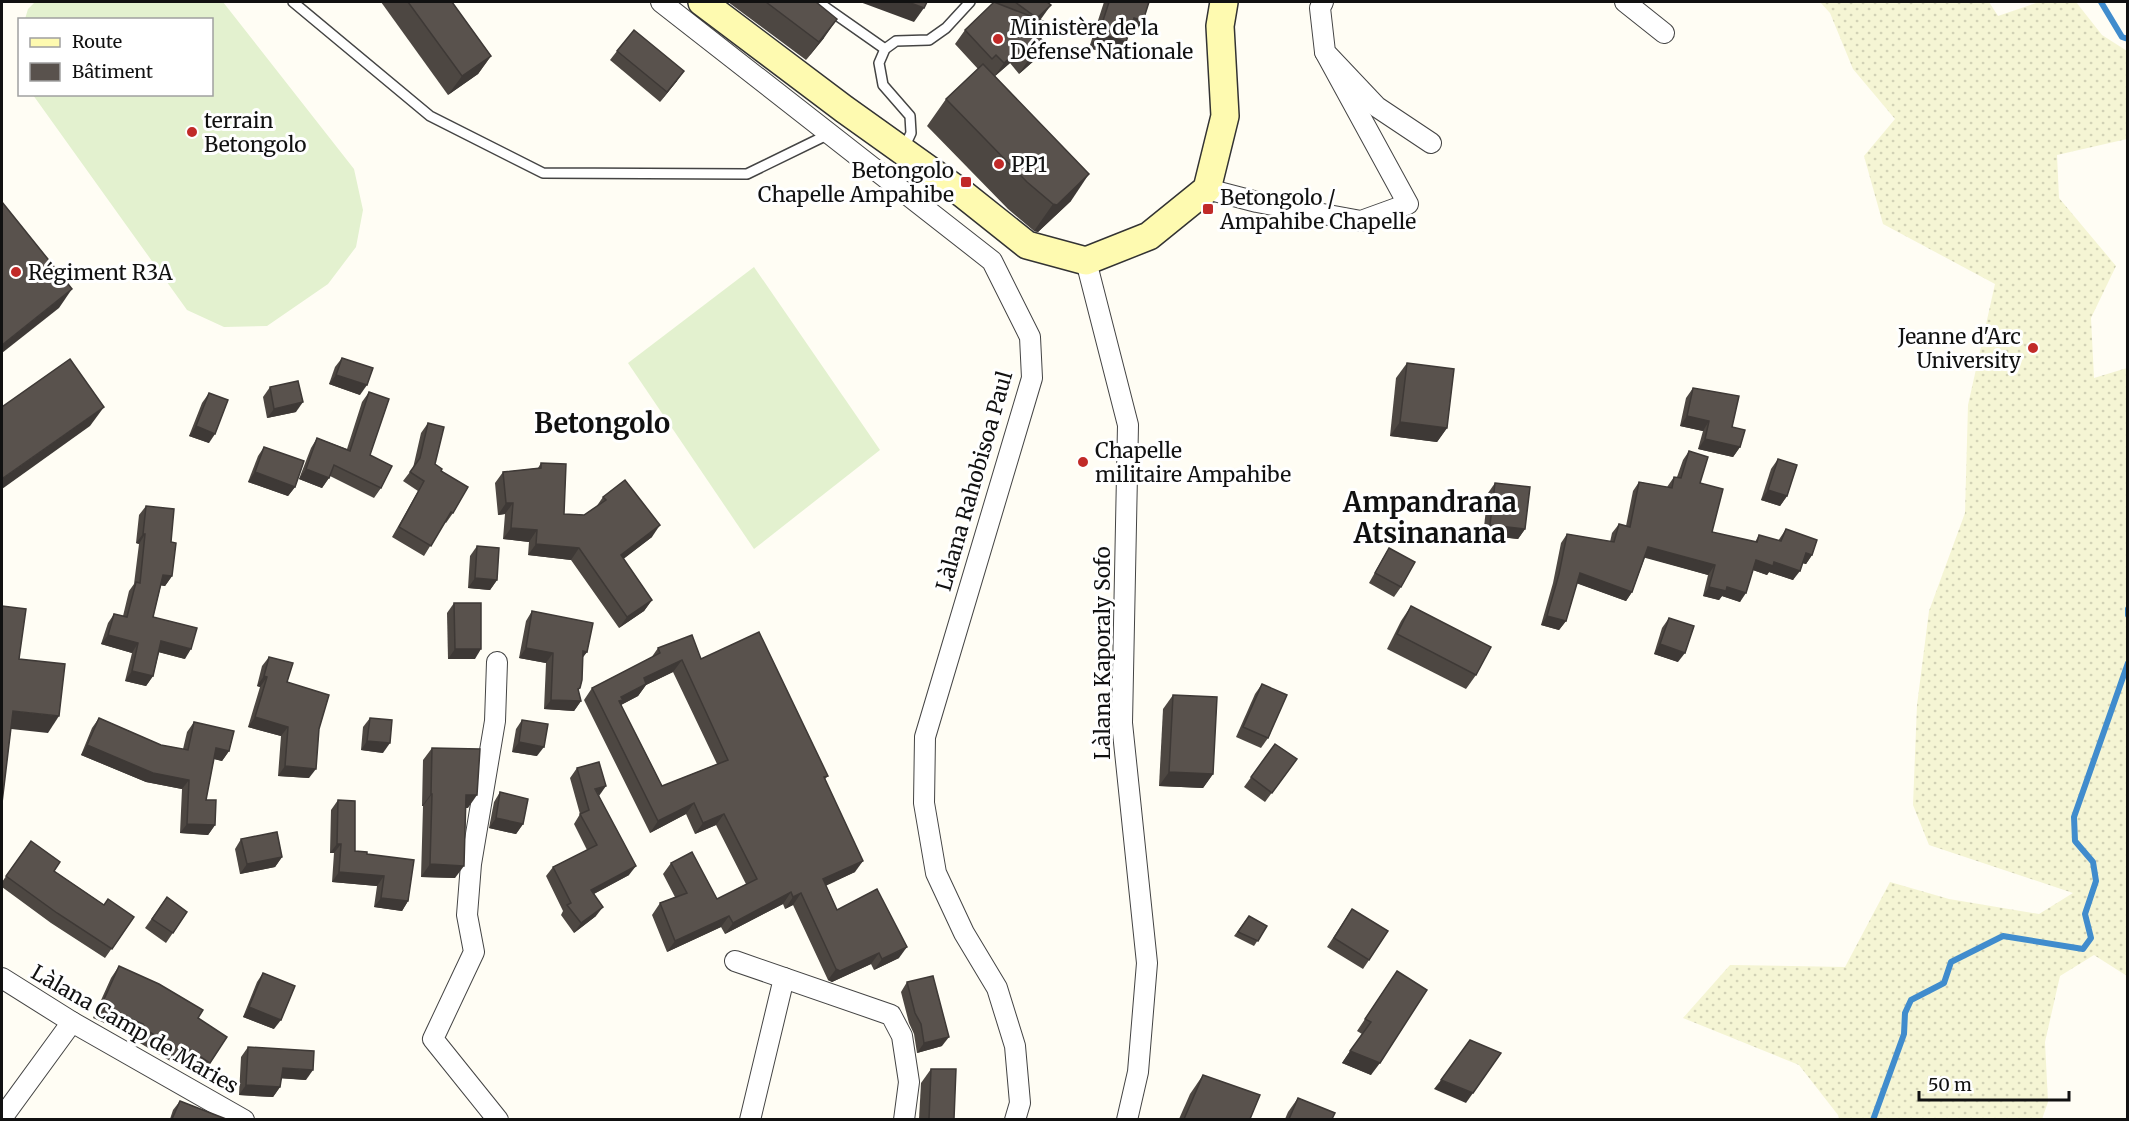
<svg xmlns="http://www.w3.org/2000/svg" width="2129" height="1121" font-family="Merriweather,serif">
<defs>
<pattern id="farmland-dots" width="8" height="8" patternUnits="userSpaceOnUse" patternTransform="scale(1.5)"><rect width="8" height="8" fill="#f5f5d4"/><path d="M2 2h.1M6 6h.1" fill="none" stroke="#d1d1b5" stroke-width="1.8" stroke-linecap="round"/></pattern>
</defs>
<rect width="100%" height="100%" fill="#fffdf4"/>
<path fill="url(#farmland-dots)" d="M1820,2H1989L1998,16L2039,2H2076L2102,35L2127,51V139L2057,155L2059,198L2116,266L2091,318L2094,378L2127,368V976L2094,955L2060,976L2045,1042L2048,1102L2042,1119H1839L1838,1115L1799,1065L1683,1018L1730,965L1845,967L1890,882L1949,899L2039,914L2073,893L1929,845L1913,805L1917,705L1929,611L1965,513L1968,405L1995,284L1883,224L1864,156L1895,119L1853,69L1830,13Z"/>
<g fill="#e3f1cf">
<path d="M35,2H223L354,169L363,210L356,247L328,284L267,326L224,327L187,310L33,95L212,94V20L25,19L28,9Z"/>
<path d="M754,267L880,450L754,549L628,363Z"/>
</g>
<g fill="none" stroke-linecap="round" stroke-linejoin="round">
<g stroke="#408ccd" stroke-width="6">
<path d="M2101,2L2122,37L2128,39"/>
<path d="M2128,609V615"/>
<path d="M1873,1120L1904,1034L1905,1013L1911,1000L1944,983L1951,962L2003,936L2083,949L2091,938L2085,914L2096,881L2093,862L2075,841L2074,817L2128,663"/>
</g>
<g stroke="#444" stroke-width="12">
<g id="lane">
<path d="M293,2L430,116L543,173L747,174L829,134"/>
<path d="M818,2L885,49"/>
<path d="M904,148L911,133L910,116L883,85L879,63L885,49L896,41L929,40L946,28L970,2"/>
</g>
</g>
<g stroke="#444" stroke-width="22">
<g id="street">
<path d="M661,2L992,261L1030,337L1032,378L925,737L924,803L936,873L964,933L997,988L1015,1046L1020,1103L1015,1120"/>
<path d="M1323,2L1320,8L1325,52L1377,107L1431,143"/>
<path d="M1625,2L1664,33"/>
<path d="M1207,189L1257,202L1361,221L1408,204L1325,52"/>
<path d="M1086,261L1128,425L1122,723L1147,963L1138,1072L1127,1120"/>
<path d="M497,662L495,721L471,864L467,915L474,952L433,1039L498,1120"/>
<path d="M735,961L891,1015L902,1036L909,1082L904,1120"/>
<path d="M2,978L72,1022L244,1120"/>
<path d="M2,1118L72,1022"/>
<path d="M750,1120L784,978"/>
</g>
</g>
<g stroke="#333" stroke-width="30">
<path id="secondary" d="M702,2L844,109L963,194L1027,245L1086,261L1149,236L1207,189L1225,116L1220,26L1224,2"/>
</g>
<use href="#lane" stroke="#fff" stroke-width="9"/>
<use href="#street" stroke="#fff" stroke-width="20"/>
<use href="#secondary" stroke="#fefab0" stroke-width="27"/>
</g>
<g fill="#4d4742" fill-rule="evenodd">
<path d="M381,2H452L491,56L478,74L448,95Z"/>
<path d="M728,2H816L824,38L806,60Z"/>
<path d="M998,2H1047L1040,20L1038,36L1046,45L1036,59L1019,74L1010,63L995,76L1071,201L1038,232L1034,231L1008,209L927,126L946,99L978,69L955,44L965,30Z"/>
<path d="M1104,2H1149L1143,21L1133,35L1129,34L1116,56L1089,48Z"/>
<path d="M617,51L677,81L660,102L610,60Z"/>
<path d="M342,358L360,395L329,384L335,367Z"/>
<path d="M1407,363L1447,428L1437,442L1390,436L1396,378Z"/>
<path d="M270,387L296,412L267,418L263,397Z"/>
<path d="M1693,388L1732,427L1740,447L1733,457L1698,449L1703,431L1680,426L1686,398Z"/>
<path d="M369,392L370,455L381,488L374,498L330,476L322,488L299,479L311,448L317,438L347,449L362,402Z"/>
<path d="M209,393V443L189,436L202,403Z"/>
<path d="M428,423L435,464L441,471L453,513L446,523L445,522L424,556L392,537L418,491L403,481L413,468L421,433Z"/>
<path d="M264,447L295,487L288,496L248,482L258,456Z"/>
<path d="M1689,451L1700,483L1712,532L1755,542L1759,535L1778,541L1786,529L1812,555L1806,564L1802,563L1793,580L1769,572L1767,575L1753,570L1740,602L1722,596L1719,600L1703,596L1708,575L1645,557L1632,592L1626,601L1577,583L1566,621L1559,630L1541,625L1553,583L1561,543L1567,534L1610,542L1612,533L1619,524L1626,526L1633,491L1639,482L1667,487L1674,477H1677L1683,460Z"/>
<path d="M1778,459L1787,496L1780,506L1761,500L1771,469Z"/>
<path d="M541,463L564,514L584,515L596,507L603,497L652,537L623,559L652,600L644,611L619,628L571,560L528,555L529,542L503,539L505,514L498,515L495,483L503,472L538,468Z"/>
<path d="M1495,483L1525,529L1518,539L1483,535L1488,493Z"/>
<path d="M146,506L171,542L172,576L165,586L161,585L153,617L185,659L159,652L153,676L146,686L125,681L132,653L101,644L108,623L114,614L123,616L129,591L134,584L139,544L136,543L139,515Z"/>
<path d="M477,546L497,580L490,590L468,588L470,556Z"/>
<path d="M1389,548L1401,587L1394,597L1369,583L1383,558Z"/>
<path d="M454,603L475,659H448L447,613Z"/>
<path d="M1411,606L1476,675L1466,689L1387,649L1401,621Z"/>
<path d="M532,611L587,652L582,658L578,691L581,701L574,711L544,709L546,663L519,658L526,621Z"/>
<path d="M1669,618L1678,662L1654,654L1662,628Z"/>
<path d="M658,648L701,659L828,776L825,779L855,872L826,885L837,910L899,958L874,970L871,964L832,982L828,980L793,905L785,909L783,904L725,934L721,927L667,952L652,915L660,903L675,897L663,874L671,863L717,899L746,884L716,825L695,834L686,814L650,833L584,700L592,688L651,658ZM673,672L717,764L662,786L621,705L638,696L646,685Z"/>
<path d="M269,657L319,729L309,778L278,776L281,736L248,727L260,687L257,686L262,666Z"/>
<path d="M1262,684L1268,738L1261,748L1236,737L1255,694Z"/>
<path d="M1173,695L1213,774L1203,788L1159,786L1163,709Z"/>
<path d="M99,718L161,745L183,749L187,732L194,722L229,751L222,761L214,759L206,800L215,825L208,835L180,833L182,789L146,782L81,755L92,728Z"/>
<path d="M370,718L383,753L361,750L363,727Z"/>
<path d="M522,720L537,756L512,752L516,729Z"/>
<path d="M1275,744L1297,759L1265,802L1244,787Z"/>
<path d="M432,748L468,808H466L455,878L421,877L423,806H422L423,760Z"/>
<path d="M577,768L599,796L629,875L594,894L596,916L574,933L561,915L563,911L546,876L553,867L587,850L574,824L580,814L570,778Z"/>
<path d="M500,792L523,824L516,834L489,828L494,802Z"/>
<path d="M338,800L355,851L367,854L408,901L402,911L374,907L377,886L332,882L334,853H330L331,810Z"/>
<path d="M241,839L282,857L275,867L240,874L235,849Z"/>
<path d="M31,841L54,871L104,905L134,917L105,958L51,923L2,887V882Z"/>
<path d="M167,897L187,912L166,943L145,928Z"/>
<path d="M1352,909L1369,960L1363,969L1327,947Z"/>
<path d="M1249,916L1267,926L1254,946L1234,936Z"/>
<path d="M119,966L198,1018L210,1063L201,1075L175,1057L172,1062L133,1039L134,1036L93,1018L111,978Z"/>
<path d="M263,973L274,1029L243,1017L257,982Z"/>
<path d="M907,982L942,1046L917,1053L914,1034L909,1023L901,992Z"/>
<path d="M1389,983L1371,1075L1342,1063L1362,1034L1357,1031Z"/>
<path d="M248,1047L306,1080L281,1078L280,1087L273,1097L239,1095L241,1057Z"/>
<path d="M931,1069L954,1119H919L921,1083Z"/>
<path d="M1203,1075L1250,1119H1179L1190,1094Z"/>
<path d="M1298,1098L1332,1119H1285L1288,1112Z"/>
<path d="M180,1101L226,1119H170L173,1110Z"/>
</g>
<g fill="#3e3936">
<path d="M860,2H908L924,8L914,22Z"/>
<path d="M1051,5L1041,19L1027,33L1037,18Z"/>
<path d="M1134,18L1143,21L1133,35L1124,33Z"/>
<path d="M837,19L824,38L806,60L819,42Z"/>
<path d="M1048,23L1038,37L1037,34Z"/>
<path d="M1099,33L1126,42L1116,56L1089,48Z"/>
<path d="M1046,45L1036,59L1019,74L1029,59Z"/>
<path d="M1020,49L1010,63L994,77L1004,63Z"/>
<path d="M491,56L478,74L448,95L462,76Z"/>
<path d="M684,71L677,81L660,102L667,92Z"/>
<path d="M1089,174L1071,201L1038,232L1034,231L1053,204Z"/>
<path d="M72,289L59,308L2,353V345Z"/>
<path d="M336,375L367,385L360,395L329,384Z"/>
<path d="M303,402L296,412L267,418L274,409Z"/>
<path d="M104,407L90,426L2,489V480L3,478Z"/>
<path d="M1687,416L1709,421L1703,431L1680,426Z"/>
<path d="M1400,422L1447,428L1437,442L1390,436Z"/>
<path d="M196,426L215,434L209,443L189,436Z"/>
<path d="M1705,439L1740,447L1733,457L1698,449Z"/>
<path d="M306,469L329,478L322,488L299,479Z"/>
<path d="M255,472L295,487L288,496L248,482Z"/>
<path d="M1768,490L1787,496L1780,506L1761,500Z"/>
<path d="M506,503H513L505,514L498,515Z"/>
<path d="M660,525L652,537L613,567L621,555Z"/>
<path d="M1490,525L1525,529L1518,539L1483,535Z"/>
<path d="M511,528L537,530L529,542L503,539Z"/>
<path d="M143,534H145L139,544L136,543Z"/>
<path d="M536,544L579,548L571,560L528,555Z"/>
<path d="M1648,547L1715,565L1708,575L1642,557Z"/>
<path d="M1806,553L1812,555L1806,564L1799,562Z"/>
<path d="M1756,560L1774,562L1800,571L1793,580L1769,572L1767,575L1750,569Z"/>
<path d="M1580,573L1632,592L1626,601L1573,582Z"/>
<path d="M163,575L172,576L165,586L156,585Z"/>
<path d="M475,578L497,580L490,590L468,588Z"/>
<path d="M1709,587H1727L1746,593L1740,602L1722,596L1719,600L1703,596Z"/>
<path d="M652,600L644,611L619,628L627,617Z"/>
<path d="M1547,616L1566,621L1559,630L1541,625Z"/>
<path d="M108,635L138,643L132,653L101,644Z"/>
<path d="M161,641L191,649L185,659L154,651Z"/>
<path d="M1660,644L1685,653L1678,662L1654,654Z"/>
<path d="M526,648L553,653L546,663L519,658Z"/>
<path d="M455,649H481L475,659H448Z"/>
<path d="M583,651L587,652L580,661Z"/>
<path d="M682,660L673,672L646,685L638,696L619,706L615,711L621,697L644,678Z"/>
<path d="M132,671L153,676L146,686L125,681Z"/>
<path d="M264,676L267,677L260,687L257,686Z"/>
<path d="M551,700L581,701L574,711L544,709Z"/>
<path d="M13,711L59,716L48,733L2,728Z"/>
<path d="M255,717L288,727L281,736L248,727Z"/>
<path d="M367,741L390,743L383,753L361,750Z"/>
<path d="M519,742L544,747L537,756L512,752Z"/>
<path d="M87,745L189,780L182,789L146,782L81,755Z"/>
<path d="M216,748L229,751L222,761L210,758Z"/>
<path d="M285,766L316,769L309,778L278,776Z"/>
<path d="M1169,772L1213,774L1203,788L1159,786Z"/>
<path d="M606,786L599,796L595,789Z"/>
<path d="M431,794H432L423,806H422Z"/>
<path d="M466,795H477L468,808L457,807Z"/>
<path d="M694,803L686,814L650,833L658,821Z"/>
<path d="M724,814L716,825L695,834L703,823Z"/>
<path d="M496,818L523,824L516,834L489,828Z"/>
<path d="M187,824L215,825L208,835L180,833Z"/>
<path d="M337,844H341L334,853H330Z"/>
<path d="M282,857L275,867L240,874L247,864Z"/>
<path d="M863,861L855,872L815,891L823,879Z"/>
<path d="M430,864L464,866L455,878L421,877Z"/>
<path d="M636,866L629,875L584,899L591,890Z"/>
<path d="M339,872L384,876L377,886L332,882Z"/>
<path d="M791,892L783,904L725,934L733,923Z"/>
<path d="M801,893L793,905L785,909L793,897Z"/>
<path d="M381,898L408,901L402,911L374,907Z"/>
<path d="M603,907L596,916L574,933L581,923Z"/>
<path d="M729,916L721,927L667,952L675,941Z"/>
<path d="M907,947L899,958L874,970L882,959Z"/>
<path d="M879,953L871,964L832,982L828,980L836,969Z"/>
<path d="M249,1007L281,1020L274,1029L243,1017Z"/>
<path d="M949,1037L942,1046L917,1053L924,1043Z"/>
<path d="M1350,1051L1380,1063L1371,1075L1342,1063Z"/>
<path d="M283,1068L313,1070L306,1080L276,1078Z"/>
<path d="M1441,1080L1473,1093L1466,1103L1434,1089Z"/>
<path d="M246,1085L280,1087L273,1097L239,1095Z"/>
</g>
<g fill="#59524d" stroke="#3e3936" stroke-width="1.5" fill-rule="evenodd">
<path d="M408,2H452L491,56L462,76Z"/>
<path d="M766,2H816L837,19L819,42Z"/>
<path d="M908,2H927L924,8Z"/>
<path d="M994,2L1048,23L1037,34L1046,45L1029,59L1020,49L1004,63L996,55L992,59L965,30Z"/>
<path d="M1015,2H1047L1051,5L1037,18Z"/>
<path d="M1109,2H1149L1143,21L1134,18L1126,42L1099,33Z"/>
<path d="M634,30L684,71L667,92L617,51Z"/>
<path d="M983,64L1089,174L1057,205L1053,204L1027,182L946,99Z"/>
<path d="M2,202L72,289L2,345Z"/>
<path d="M342,358L373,368L367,385L336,375Z"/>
<path d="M70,359L104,407L3,478L2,476V407Z"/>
<path d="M1407,363L1454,369L1447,428L1400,422Z"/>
<path d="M298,381L303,402L274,409L270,387Z"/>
<path d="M1693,388L1739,396L1732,427L1745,430L1740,447L1705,439L1709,421L1687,416Z"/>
<path d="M369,392L389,399L370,455L392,466L381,488L334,465L329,478L306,469L317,438L350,451Z"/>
<path d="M209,393L228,400L215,434L196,426Z"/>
<path d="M428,423L444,427L435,464L442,469L441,471L468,487L453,513L451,512L431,546L399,527L424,481L410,472L420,458Z"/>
<path d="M264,447L304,461L295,487L255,472Z"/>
<path d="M1689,451L1708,457L1700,483L1723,489L1712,532L1757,542L1759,535L1781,541L1786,529L1817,540L1812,555L1806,553L1800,571L1774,562L1773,566L1756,560L1746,593L1727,587L1726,591L1709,587L1715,565L1648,547L1632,592L1580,573L1566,621L1547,616L1559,574L1567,534L1614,542L1619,524L1630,527L1639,482L1672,488L1674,477L1681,478Z"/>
<path d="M1778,459L1797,465L1787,496L1768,490Z"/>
<path d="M541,463L566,464L564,514L584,515L606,500L603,497L625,480L660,525L621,555L652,600L627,617L579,548L536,544L537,530L511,528L513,503H506L503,472L541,468Z"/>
<path d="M1495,483L1530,487L1525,529L1490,525Z"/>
<path d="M146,506L174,509L171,542L176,543L172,576L163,575L153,617L197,628L191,649L161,641L153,676L132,671L138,643L108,635L114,614L127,617L136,582L140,583L145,534H143Z"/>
<path d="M477,546L499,548L497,580L475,578Z"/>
<path d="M1389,548L1415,562L1401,587L1375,573Z"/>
<path d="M454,603H481V649H455Z"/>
<path d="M2,606L26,609L19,659L65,664L59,716L13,711L2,803Z"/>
<path d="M1411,606L1491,647L1476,675L1397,634Z"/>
<path d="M532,611L593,623L587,652L583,651L582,680L580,688L578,689L581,701L551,700L553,653L526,648Z"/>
<path d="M1669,618L1694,626L1685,653L1660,644Z"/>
<path d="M759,632L828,776L824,777L863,861L823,879L837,910L877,889L907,947L882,959L879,953L840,971L836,969L801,893L793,897L791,892L733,923L729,916L675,941L660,903L687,893L671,863L692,852L717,899L757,879L724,814L703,823L694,803L658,821L592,688L660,653L658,648L692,635L701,659ZM682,660L728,760L662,786L619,701L623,700L621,697L646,684L644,678Z"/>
<path d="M269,657L293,663L287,682L329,695L319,729L316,769L285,766L288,727L255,717L267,677L264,676Z"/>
<path d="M1262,684L1287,695L1268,738L1243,727Z"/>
<path d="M1173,695L1217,697L1213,774L1169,772Z"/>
<path d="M99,718L161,745L188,750L194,722L234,731L229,751L216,748L206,800H216L215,825L187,824L189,780L153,773L87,745Z"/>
<path d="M370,718L392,720L390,743L367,741Z"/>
<path d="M522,720L548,724L544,747L519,742Z"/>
<path d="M1275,744L1297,759L1272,793L1251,777Z"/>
<path d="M432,748L480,749L477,795H466L464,866L430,864L432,794H431Z"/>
<path d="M599,762L606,786L595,789L636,866L591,890L603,907L581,923L567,905L571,903L553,867L597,845L580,814L589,810L577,768Z"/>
<path d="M500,792L528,799L523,824L496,818Z"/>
<path d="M338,800L355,801V851L367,852V854L414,860L408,901L381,898L384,876L339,872L341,844H337Z"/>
<path d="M277,832L282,857L247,864L241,839Z"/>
<path d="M31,841L60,862L54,871L104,905L108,899L134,917L112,949L57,913L6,876Z"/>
<path d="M167,897L187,912L173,933L152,919Z"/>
<path d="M1352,909L1388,931L1369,960L1334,938Z"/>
<path d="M1249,916L1267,926L1258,941L1238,932Z"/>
<path d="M119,966L159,984L203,1010L198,1018L227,1037L210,1063L183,1045L180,1050L141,1027L143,1024L101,1006Z"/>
<path d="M1397,971L1427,990L1380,1063L1350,1051L1371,1022L1365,1019Z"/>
<path d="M263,973L295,986L281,1020L249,1007Z"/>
<path d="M933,976L949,1037L924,1043L921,1024L915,1013L907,982Z"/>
<path d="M1470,1040L1501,1053L1473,1093L1441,1080Z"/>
<path d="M248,1047L314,1051L313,1070L283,1068L280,1087L246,1085Z"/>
<path d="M931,1069H956L954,1119H929Z"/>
<path d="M1203,1075L1260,1095L1250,1119H1184Z"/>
<path d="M1298,1098L1335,1113L1332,1119H1289Z"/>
<path d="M180,1101L226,1119H172Z"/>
</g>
<g fill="#c12a28" stroke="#fff" stroke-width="2">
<circle cx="998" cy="39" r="6"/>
<circle cx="192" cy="132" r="6"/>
<circle cx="999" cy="164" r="6"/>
<rect x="960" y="176" width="12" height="12" rx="3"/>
<rect x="1202" y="203" width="12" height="12" rx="3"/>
<circle cx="16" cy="272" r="6"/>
<circle cx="2033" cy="348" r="6"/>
<circle cx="1083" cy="462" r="6"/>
</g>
<g text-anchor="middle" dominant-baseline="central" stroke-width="6" stroke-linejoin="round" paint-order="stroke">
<g font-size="21" fill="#111" stroke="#fff" text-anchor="start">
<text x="1010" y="27">Ministère de la<tspan x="1010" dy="24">Défense Nationale</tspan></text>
<text x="204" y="120">terrain<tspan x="204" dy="24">Betongolo</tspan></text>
<text x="1011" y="164">PP1</text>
<text x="954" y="170" text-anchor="end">Betongolo<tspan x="954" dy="24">Chapelle Ampahibe</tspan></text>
<text x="1220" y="197">Betongolo /<tspan x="1220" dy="24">Ampahibe Chapelle</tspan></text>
<text x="28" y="272">Régiment R3A</text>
<text x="2021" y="336" text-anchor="end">Jeanne d'Arc<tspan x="2021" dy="24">University</tspan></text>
<text x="1095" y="450">Chapelle<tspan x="1095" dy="24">militaire Ampahibe</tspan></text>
</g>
<g font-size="21" fill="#111" stroke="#fff">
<text transform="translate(974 481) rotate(-74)">Làlana Rahobisoa Paul</text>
<text transform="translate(1102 653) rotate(-90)">Làlana Kaporaly Sofo</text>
<text transform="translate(135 1029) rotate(30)">Làlana Camp de Maries</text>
</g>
<g font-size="27" font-weight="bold" fill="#111" stroke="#fff">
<text x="602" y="423">Betongolo</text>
<text x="1430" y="502">Ampandrana<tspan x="1430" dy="31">Atsinanana</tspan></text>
</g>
</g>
<rect width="2129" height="1121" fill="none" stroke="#111111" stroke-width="6"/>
<rect x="18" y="18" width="195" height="78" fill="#ffffff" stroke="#a0a0a0" stroke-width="1.5"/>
<rect x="30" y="38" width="30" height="9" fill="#fefab0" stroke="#a0a0a0" stroke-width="1.5"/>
<text x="72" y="48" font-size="18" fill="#111111">Route</text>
<rect x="30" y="63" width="30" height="18" fill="#59524d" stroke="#a0a0a0" stroke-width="1.5"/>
<text x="72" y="78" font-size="18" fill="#111111">Bâtiment</text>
<path d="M1919 1091v9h150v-9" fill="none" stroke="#111111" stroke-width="3"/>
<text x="1928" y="1091" font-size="18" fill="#111111" stroke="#ffffff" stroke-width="4.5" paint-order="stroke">50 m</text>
</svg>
